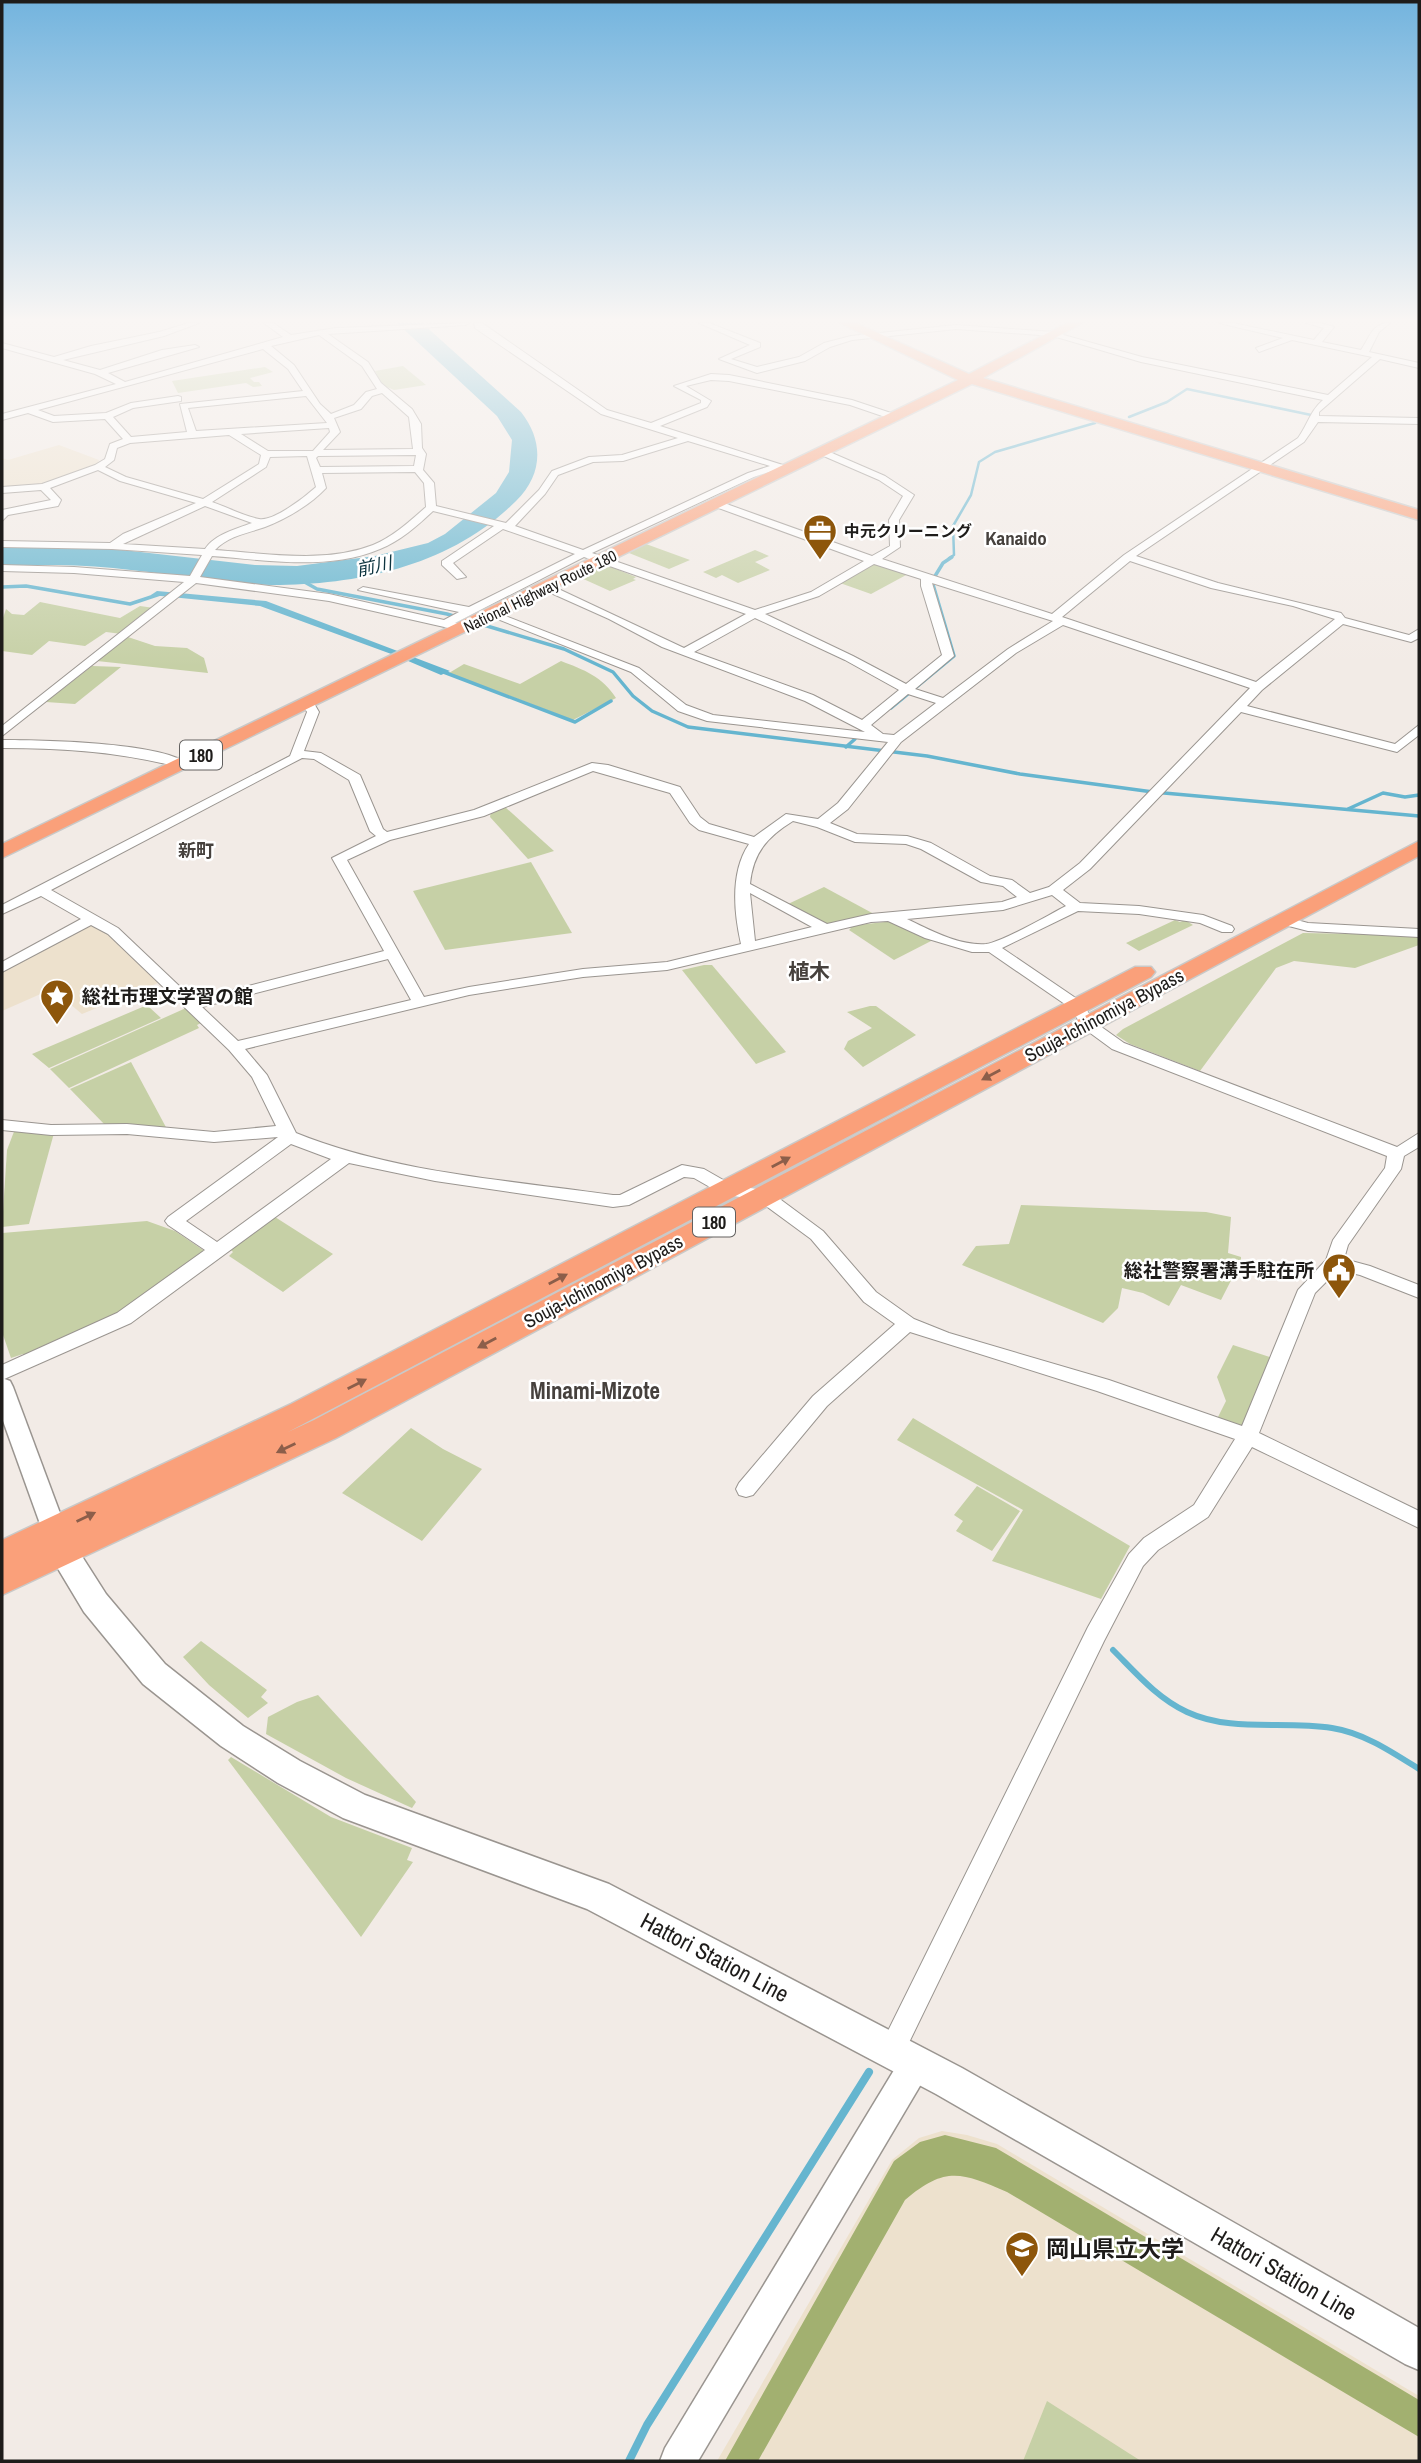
<svg xmlns="http://www.w3.org/2000/svg" width="1421" height="2463" font-family="'Archivo Narrow','Noto Sans JP',sans-serif">
<rect width="100%" height="100%" fill="#f2ebe6"/>
<g fill="#ede1cd">
<path d="M59,445L99,460L97,466L37,487L2,489V458L8,460Z"/>
<path d="M87,922L108,935L158,983L82,1014L52,989L2,1011V972Z"/>
<path d="M942,2131L967,2135L997,2144L1419,2396V2461H717L892,2160L919,2138Z"/>
</g>
<g fill="#c6d0a6">
<path d="M403,366L426,385L394,390L382,385L375,371Z"/>
<path d="M265,367L273,372L250,378L254,382H259L262,386L253,387L246,383L178,393L172,381Z"/>
<path d="M646,544L690,560L669,569L629,553Z"/>
<path d="M755,550L769,556L755,562L770,570L738,583L722,575L716,578L703,572Z"/>
<path d="M875,563L908,574L871,594L840,583Z"/>
<path d="M601,567H611L636,577L633,579L636,580L610,591L579,577Z"/>
<path d="M40,602L120,618L140,606L154,608L122,634L106,632L85,646L49,641L32,655L2,651V621L6,609L12,614L24,615Z"/>
<path d="M128,637L155,646L187,648L204,658L208,673L97,661Z"/>
<path d="M561,661C584,670 602,676 616,698L573,720L449,673L464,664L520,684Z"/>
<path d="M92,666L121,667L75,704L46,702Z"/>
<path d="M504,806L554,851L528,859L490,817L491,812Z"/>
<path d="M531,862L572,933L445,950L413,891Z"/>
<path d="M824,887L874,914L823,925L786,905Z"/>
<path d="M1175,920L1180,922L1185,920L1193,925L1139,951L1126,943Z"/>
<path d="M893,921L933,940L894,960L849,930L851,928L849,926Z"/>
<path d="M1303,933L1419,935V945L1355,968L1294,961L1276,968L1200,1071L1130,1044L1116,1035L1123,1029Z"/>
<path d="M704,965H712L786,1052L756,1064L682,970Z"/>
<path d="M173,994L175,995L149,1007L161,1018L49,1068L32,1054Z"/>
<path d="M870,1006H876L916,1035L863,1067L844,1049L848,1041L872,1028L847,1012Z"/>
<path d="M186,1008L201,1023L197,1025L199,1028L69,1088L50,1069Z"/>
<path d="M131,1062L168,1131L106,1126L70,1089Z"/>
<path d="M15,1129L54,1133L29,1224L2,1227L7,1150Z"/>
<path d="M1021,1205L1206,1212L1231,1217L1228,1253L1241,1257V1261L1221,1300L1181,1285L1169,1306L1143,1293L1122,1288L1118,1308L1103,1323L962,1265L976,1246L1009,1244Z"/>
<path d="M275,1217L333,1254L283,1292L229,1256L233,1252L230,1249Z"/>
<path d="M147,1221L175,1231L206,1252L114,1316L24,1357L23,1354L11,1358L2,1332V1233Z"/>
<path d="M1233,1345L1273,1358L1245,1428L1217,1419L1226,1401L1217,1377Z"/>
<path d="M913,1418L1130,1546L1101,1599L992,1561L1023,1510L897,1440Z"/>
<path d="M411,1428L443,1449L482,1469L422,1541L342,1493Z"/>
<path d="M977,1486L1020,1511L992,1551L956,1531L963,1521L954,1515Z"/>
<path d="M201,1641L267,1690L261,1697L268,1703L248,1718L209,1685L183,1657Z"/>
<path d="M318,1695L416,1802L412,1808L346,1778L266,1734L268,1717L297,1702Z"/>
<path d="M231,1757L331,1817L412,1848L407,1860L413,1862L361,1937L228,1760Z"/>
<path d="M1047,2401L1141,2461H1023Z"/>
</g>
<path fill="#a2b070" d="M945,2135L996,2148L1419,2400V2437L1007,2192C961,2172 945,2166 905,2200L758,2461H725L894,2161L920,2142Z"/>
<g fill="#65b5cf">
<path d="M397,323H422L521,412C544,441 543,475 516,501C452,565 360,585 272,585C219,584 166,573 113,568C76,564 39,565 2,565V547L114,549L255,565L297,566L375,556L428,543L445,534L496,493L509,472L512,440L497,416Z"/>
<path d="M157,591L266,601L450,671L441,675L394,655L260,606L151,595Z"/>
</g>
<g fill="none" stroke-linecap="round" stroke-linejoin="round">
<g stroke="#65b5cf" stroke-width="2.5">
<path d="M1129,417L1167,402L1187,389L1316,416"/>
<path d="M949,558L954,555L953,526L971,495L979,462L995,452L1095,423"/>
</g>
<g stroke="#65b5cf" stroke-width="3.5">
<path d="M301,580L317,589L447,614L564,649L613,672L633,696L652,711L688,727L927,756L1020,774L1153,792L1419,816"/>
<path d="M2,587L26,586L130,604L160,594"/>
<path d="M441,671L575,722L611,701"/>
<path d="M891,708L954,656L932,581L943,563L952,557"/>
<path d="M846,747L855,739"/>
<path d="M1348,809L1383,793L1405,797L1419,795"/>
</g>
<path stroke="#65b5cf" stroke-width="6" d="M1113,1650C1136,1673 1157,1698 1187,1712C1232,1733 1284,1720 1332,1728C1364,1733 1392,1752 1419,1769"/>
<path stroke="#65b5cf" stroke-width="8" d="M629,2461L647,2425L869,2072"/>
<g stroke="#9a9590" stroke-width="2">
<g id="minor">
<path d="M189,323H199L164,336L63,360L100,370L162,350L195,345L199,347L108,373L125,382L283,337L264,323H273L291,335L336,328L469,323L465,325L328,334L368,362L381,383L412,409L421,424L422,448L426,454L423,470L434,483L436,506L506,523L539,490L552,471L589,457L622,455L678,438L601,414L475,328L474,323H482L607,410L651,423L701,403V400L674,386L711,374L729,375L852,400L897,415L899,417L894,420L850,405L729,381L711,380L686,386L711,401L707,407L660,426L786,466L754,477L592,553L755,610L811,592L864,561L713,506V502H721L872,556L890,546L889,520L903,496L879,480L819,454V450H825L885,476L914,495L899,520L900,547L882,559L1052,614L1124,555L1298,438C1308,424 1310,411 1323,400L1141,362L1053,336L956,329L852,340L830,347L805,361L757,373L719,359L750,345L699,323H709L760,343V347L731,359L757,367L799,357L824,343L851,336L956,325L1053,332L1142,357L1328,395L1372,357L1292,340L1259,352L1256,348L1283,338L1219,323H1233L1314,340L1324,328L1306,323H1320L1334,327L1322,342L1361,350C1370,337 1372,323 1390,323L1379,332L1369,352L1419,363V368L1380,359L1319,412V416L1419,418V424L1318,422L1304,442L1136,556L1218,583L1341,613L1345,618L1409,635L1419,629V638L1411,642L1343,624L1262,690L1247,706L1395,744L1419,725V735L1397,752L1241,712L1090,869L1063,890L1080,903L1139,906L1203,915L1232,926L1234,929L1232,932H1222L1200,923L1139,914L1078,911L1002,948L1083,1003L1093,1021L1124,1043L1397,1147L1419,1133V1147L1404,1156L1401,1169L1348,1245L1344,1259L1370,1266L1419,1285V1298L1360,1275L1338,1270L1315,1293L1259,1433L1419,1511V1528L1252,1447L1208,1517L1158,1550L1143,1566L1104,1641L901,2059L892,2063L883,2059L879,2050L883,2041L1088,1627L1129,1554L1144,1538L1194,1505L1235,1439L1097,1391L910,1332L827,1406L753,1495L746,1497L739,1495L736,1489L739,1483L813,1396L895,1324L864,1302L811,1239L758,1200L722,1194L694,1178L684,1177L629,1205L613,1207L435,1181L349,1163L131,1323L2,1380V1365L117,1313L205,1250L168,1225L165,1221L168,1217L278,1137L214,1142L127,1134L51,1135L2,1130V1120L51,1125L127,1124L214,1132L276,1126L252,1077L229,1050L108,934L91,925L2,972V962L81,919L41,896L2,914V905L290,756L307,712L302,703L308,699L312,700L319,712L304,751L321,753L360,775L383,829L387,832L474,810L592,763L608,765L680,787L700,817L709,824L754,837L786,814L818,819L838,803L888,742L707,721L678,711L631,672L485,614L495,612L639,668L686,705L713,715L865,732L805,701L662,647L609,619L542,589V585H550L684,648L746,614L584,557L455,623L466,626V630L462,631L329,601L196,583L2,736V726L184,582L74,573L2,571V565L74,567L190,576L202,555L112,549L2,547V541L110,543L123,534L196,503L120,481L98,470L50,488L61,500L58,506L8,515L2,521V510L51,500L41,490L2,493V487L42,484L95,465L105,459L110,444L123,439L105,419L53,422L28,413L2,420V414L116,384L95,374L2,348V343L54,357L91,346L159,332ZM319,335L362,366L377,389L366,392L354,405L331,414L320,404L294,365L271,346ZM263,349L288,369L303,391L180,404L187,432L131,437L113,417L133,408L181,401V397L178,396L131,403L106,413L54,416L38,410ZM382,393L409,417L413,449L323,450L340,432L334,418L361,409L372,396ZM306,396L327,423L196,431L188,408ZM329,428L330,432L313,451H268L241,434ZM229,435L261,455L259,464L203,499L126,477L105,467L114,460L117,448L130,443ZM688,441L770,466L748,473L583,550L515,526L545,494L558,475L593,462L623,461ZM416,455L414,466L320,467L316,458L318,456ZM307,456L316,487C305,497 273,522 259,519C243,516 227,507 212,502L266,467L270,457ZM415,472L424,483L426,507C410,521 393,537 373,545C325,564 265,553 215,550C228,536 248,533 265,527C286,519 310,505 326,488L322,473ZM205,506L252,523C236,529 215,534 205,549L123,544ZM433,511L494,526L442,561V565L457,579L466,577L453,563L503,529L575,554L469,607L363,587L358,590L459,612L444,620L329,594L200,577L212,556C266,560 328,571 380,549C400,541 417,526 433,511ZM1130,561L1211,588L1293,606L1335,619L1256,682L1062,617ZM874,564L921,579V586L942,655L906,684L853,656L765,614L819,596ZM932,583L1053,621L1008,649L943,698L915,689L954,656ZM755,618L845,660L899,690L862,720L813,695L694,652ZM1063,625L1250,688L1080,863L1049,887L1030,893L1012,880L990,876L931,843L907,836L857,834L830,823L848,809L901,742L1016,653ZM908,694L936,703L894,735L883,734L871,725ZM302,758L314,759L349,780L370,831L376,836L332,858L384,951L194,1000L118,928L51,890ZM593,771L670,793L690,823L699,830L749,844C730,872 734,913 741,944L667,962L583,969L469,987L424,997L347,860L390,840L484,816ZM793,821L817,827L855,842L906,844L921,849L981,882L1003,886L1017,897L1002,902L871,914L827,924L750,884C753,853 767,837 793,821ZM750,893L812,927L755,941ZM1052,895L1066,906C1048,915 1003,942 986,944C959,946 930,930 907,919L1003,910ZM888,921L925,938L972,952H989L1072,1009L1082,1027L1112,1049L1387,1156L1385,1168L1333,1240L1326,1260L1298,1290L1242,1426L1109,1380L949,1333L914,1319L876,1292L823,1231L769,1191L732,1185L704,1169L682,1165L620,1195H613C508,1180 395,1173 296,1133L267,1075L245,1049L469,995L583,977L667,970L871,922ZM388,959L411,1000L238,1041L202,1007ZM291,1144L331,1159L217,1242L186,1221Z"/>
<path d="M2,740C40,740 161,742 188,764L182,768C122,752 64,748 2,748Z"/>
<path d="M1282,916L1308,923L1419,929V937L1308,931L1277,923V917Z"/>
</g>
</g>
<g stroke="#9a9590" stroke-width="3">
<g id="tertiary">
<path d="M2,1378L10,1381L13,1387L67,1532L64,1539L55,1542L46,1539L43,1532L2,1418Z"/>
<path d="M916,2047L927,2052L932,2063L927,2074L698,2461H660L665,2448L905,2052Z"/>
</g>
</g>
<g stroke="#9a9590" stroke-width="3">
<path id="secondary" d="M55,1520L65,1524L76,1547L106,1594L165,1664L243,1726L300,1761L365,1795L609,1884L962,2068L1419,2328V2370L1405,2364L936,2094L587,1909L343,1818L278,1783L221,1746L143,1684L84,1612L54,1562L41,1532L45,1524Z"/>
</g>
<g stroke="#c9c9c8" stroke-width="3">
<g id="trunk">
<path d="M840,323H856L969,374L1067,323H1082L983,378L1419,510V520L972,384L2,858V844L958,380Z"/>
<path d="M1419,841V856L336,1438L2,1595V1540L291,1404L1135,967H1151L1155,972L1151,977L288,1432L314,1420Z"/>
</g>
</g>
<use href="#minor" fill="#fff" fill-rule="evenodd"/>
<use href="#tertiary" fill="#fff" fill-rule="evenodd"/>
<use href="#secondary" fill="#fff" fill-rule="evenodd"/>
<use href="#trunk" fill="#faa07a" fill-rule="evenodd"/>
</g>
<defs><path id="oneway-solid" d="M-6-.8H1V-3.2L6.5 0L1 3.2V.8H-6Z" transform="scale(1.75)"/></defs>
<g fill="#8c5e4a">
<use href="#oneway-solid" transform="translate(991 1075) rotate(152)"/>
<use href="#oneway-solid" transform="translate(781 1162) rotate(-28)"/>
<use href="#oneway-solid" transform="translate(558 1279) rotate(-28)"/>
<use href="#oneway-solid" transform="translate(487 1343) rotate(152)"/>
<use href="#oneway-solid" transform="translate(357 1384) rotate(-27)"/>
<use href="#oneway-solid" transform="translate(286 1448) rotate(154)"/>
<use href="#oneway-solid" transform="translate(86 1517) rotate(-26)"/>
</g>
<linearGradient id="sky" x2="0" y2="1"><stop stop-color="#73b4de"/><stop offset="0.48" stop-color="#f9f6f4"/><stop offset="1" stop-color="#f9f6f4" stop-opacity="0"/></linearGradient>
<rect width="1421" height="667" fill="url(#sky)"/>
<defs>
<g id="office-pin" transform="scale(1.75)"><path d="M0 17L-7.5 6A9.5 9.5 0 1 1 7.5 6Z" fill="#8d560b" stroke="#fff"/><path d="M-6-3h4V-5.5h4V-3h4V5H-6ZM-1-4.5V-3h2v-1.5ZM-6 0V1H6V0Z" fill="#fff"/></g>
<g id="sight-pin" transform="scale(1.75)"><path d="M0 17L-7.5 6A9.5 9.5 0 1 1 7.5 6Z" fill="#8d560b" stroke="#fff"/><path d="M0-6L1.8-2.2L6-1.7L2.9 1.2L3.7 5.4L0 3.3L-3.7 5.4L-2.9 1.2L-6-1.7L-1.8-2.2Z" fill="#fff"/></g>
<g id="civic-pin" transform="scale(1.75)"><path d="M0 17L-7.5 6A9.5 9.5 0 1 1 7.5 6Z" fill="#8d560b" stroke="#fff"/><path d="M-.6-6.5H3V-4.5H.6V-3L4-1V1h2V6H-6V1h2V-1L-.6-3ZM-1.2 2.5V6h2.4V2.5Z" fill="#fff"/></g>
<g id="university-pin" transform="scale(1.75)"><path d="M0 17L-7.5 6A9.5 9.5 0 1 1 7.5 6Z" fill="#8d560b" stroke="#fff"/><path d="M0-5L7-2L0 1L-7-2ZM-4 1L0 2.5L4 1V4Q0 6-4 4Z" fill="#fff"/></g>
</defs>
<g fill-rule="evenodd">
<use href="#office-pin" x="820" y="531"/>
<use href="#sight-pin" x="57" y="996"/>
<use href="#civic-pin" x="1339" y="1270"/>
<use href="#university-pin" x="1022" y="2248"/>
</g>
<g text-anchor="middle" dominant-baseline="central" stroke-width="5" stroke-linejoin="round" paint-order="stroke">
<g font-size="16" font-weight="bold" fill="#1e1c1a" stroke="#fff" text-anchor="start">
<text x="844" y="531">中元クリーニング</text>
</g>
<g font-size="16" fill="#1e1c1a" stroke="#fff">
<text transform="translate(540 591) rotate(-26)">National Highway Route 180</text>
</g>
<g font-size="18" font-style="italic" fill="#0e3540" stroke="#fff">
<text transform="translate(374 566) rotate(-12)">前川</text>
</g>
<g fill="#fff" stroke="#62605f" stroke-width="2">
<rect x="180" y="740.5" width="42" height="29" rx="5"/>
<rect x="693" y="1207.5" width="42" height="29" rx="5"/>
</g>
<g font-size="18" font-weight="bold" fill="#1e1c1a">
<text x="201" y="755">180</text>
<text x="714" y="1222">180</text>
</g>
<g font-size="18" font-weight="bold" fill="#46413d" stroke="#fff">
<text x="196" y="850">新町</text>
</g>
<g font-size="19" font-weight="bold" fill="#46413d" stroke="#fff">
<text x="1016" y="538">Kanaido</text>
</g>
<g font-size="19" font-weight="bold" fill="#1e1c1a" stroke="#fff" text-anchor="start">
<text x="82" y="996">総社市理文学習の館</text>
<text x="1314" y="1270" text-anchor="end">総社警察署溝手駐在所</text>
</g>
<g font-size="19" fill="#1e1c1a" stroke="#fff">
<text transform="translate(1104 1015) rotate(-28)">Souja-Ichinomiya Bypass</text>
<text transform="translate(603 1281) rotate(-28)">Souja-Ichinomiya Bypass</text>
</g>
<g font-size="21" font-weight="bold" fill="#46413d" stroke="#fff">
<text x="809" y="971">植木</text>
</g>
<g font-size="23" font-weight="bold" fill="#46413d" stroke="#fff">
<text x="595" y="1390">Minami-Mizote</text>
</g>
<g font-size="23" fill="#1e1c1a" stroke="#fff">
<text transform="translate(715 1957) rotate(28)">Hattori Station Line</text>
<text transform="translate(1284 2273) rotate(30)">Hattori Station Line</text>
</g>
<g font-size="23" font-weight="bold" fill="#1e1c1a" stroke="#fff" text-anchor="start">
<text x="1046" y="2248">岡山県立大学</text>
</g>
</g>
<rect width="1421" height="2463" fill="none" stroke="#1e1c1a" stroke-width="7"/>
</svg>
